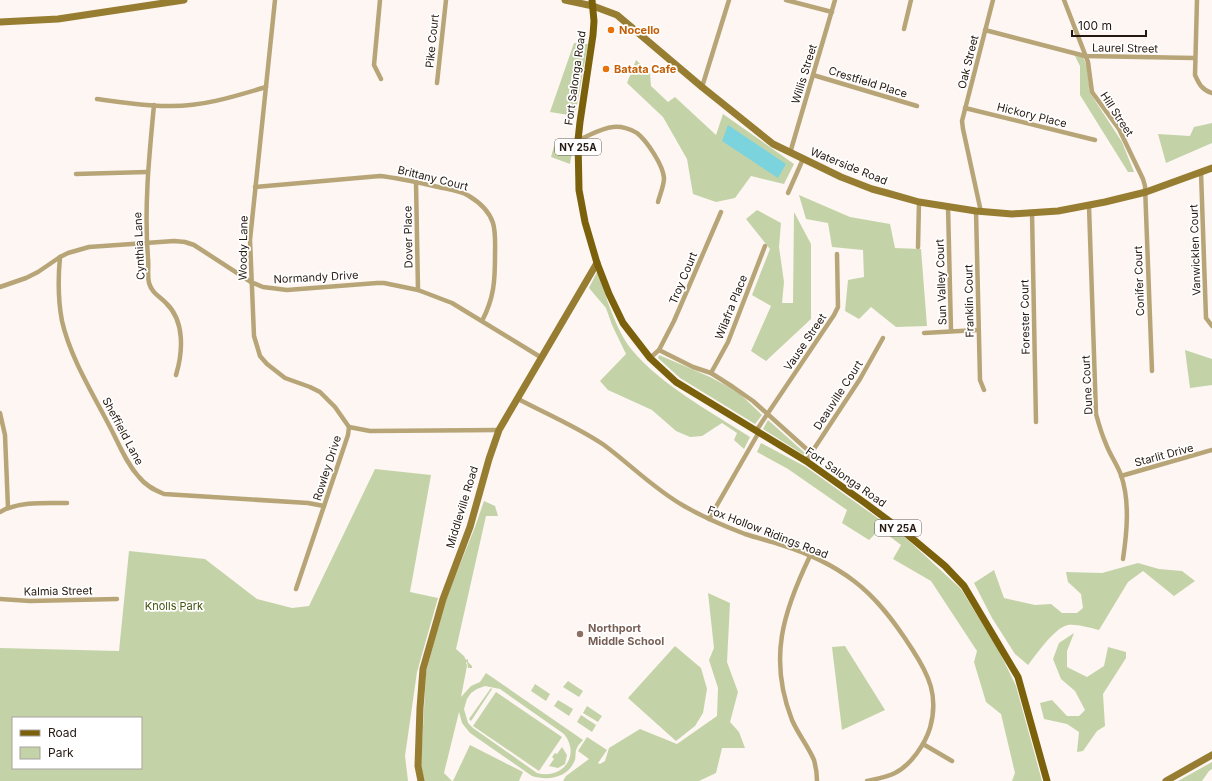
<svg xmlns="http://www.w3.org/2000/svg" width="1212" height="781" font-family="Inter,sans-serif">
<rect width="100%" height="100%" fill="#fdf6f2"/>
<g fill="#c4d3a7" fill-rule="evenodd">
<path d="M574,43L588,44L575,116L550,112Z"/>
<path d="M1075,56L1083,57L1087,66L1090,93L1122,142L1134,172H1128L1080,95V66Z"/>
<path d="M636,60L650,73L651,86L668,102L675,97L716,135L723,114L794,164L784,184L751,176L735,198L716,202L693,194L687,159L663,117L627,83Z"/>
<path d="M1212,123V143L1166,163L1158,134L1190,136L1194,127Z"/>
<path d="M554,146L572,152L570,164L551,157Z"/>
<path d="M799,195L850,217L890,224L895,248L921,249L927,326L896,327L871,307L859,319L845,311L848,280L864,277L863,250L832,247L828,223L806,219Z"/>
<path d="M757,210L781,223L779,247L784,282L782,303H793L794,212L811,244V319L766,361L751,351L771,306L752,295L770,249L746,219Z"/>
<path d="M597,272C607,297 615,329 632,350C661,385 711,412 750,437L744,449L734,440L737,433L722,423L702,436L690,437L676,431L652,410L608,390L600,381L626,354L612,325L606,308L589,288Z"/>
<path d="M1185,350L1212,359V385L1190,388Z"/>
<path d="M659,355L710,377L738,392L762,415L755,424L680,378L658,358Z"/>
<path d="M768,420L805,453L804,455L763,429Z"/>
<path d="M761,443L806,467L907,539L961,589L998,649L1016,686L1042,781H1012L1015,773L1001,714L986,702L974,662L977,651L931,581L893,559L901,545L880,529L869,540L842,523L847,510L788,469L757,452Z"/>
<path d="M375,469L431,475L410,592L438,598L417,672L405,756L408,781H0V648L119,651L129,551L205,559L257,599L292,608L309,606ZM13,718H141V768H13Z"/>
<path d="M484,501L495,506L498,516H486L456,649L464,656L466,660L468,659V662L472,666V668H468L467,662H466L467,666L461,697L471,686L480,682L486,673L583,740C581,742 578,745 577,748C575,751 576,756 575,760C568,778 548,781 532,776L470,733L462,723L459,712L444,773L452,781H424L421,765L426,672L446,599L475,527ZM485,686L500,689L564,734C581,755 563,780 537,773L473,728L468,723L464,709L467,699L471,693L477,689Z"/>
<path d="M1138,563L1159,569L1182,571L1195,581L1174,596L1143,571L1128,582L1099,630C1090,628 1078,624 1068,625C1055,627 1036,655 1028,665L1015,654L992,618L974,583L994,570L1004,598L1035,605L1051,604L1062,613H1077L1083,608L1081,594L1068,582L1066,572L1102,573Z"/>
<path d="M708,593L730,603L727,662L738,692L730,722L739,732L745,748H722L716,773L699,781H563L566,776L589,759L578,751L587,737L607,750L598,763L600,764L605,761L609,748L640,729L677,744L717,716L718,688L709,660L714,648Z"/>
<path d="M1074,633L1067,651V667L1087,677L1104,666L1108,647L1126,652V658L1103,694L1105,726L1097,731L1083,751L1077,752L1079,732L1067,724L1044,719L1040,703L1052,700L1067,716H1079L1085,710L1075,691L1061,679L1053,659L1059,643Z"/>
<path d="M675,646L701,668L707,689L703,713L695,726L676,741L628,698Z"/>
<path d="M845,646L885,710L842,730L832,647Z"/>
<path d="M568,681L583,691L579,697L563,687Z"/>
<path d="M535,684L550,694L546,701L531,691Z"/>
<path d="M491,688L492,689L471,721L469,719Z"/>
<path d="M496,692L562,737L539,771L473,726Z"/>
<path d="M558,700L573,709L569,716L554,706Z"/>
<path d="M587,706L602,716L598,722L583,713Z"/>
<path d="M581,715L596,725L592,732L577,722Z"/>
<path d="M470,745L523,772L519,781H453Z"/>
<path d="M562,747L567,755L565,764L558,768L549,766L554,759L552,757L555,753L557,754Z"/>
<path d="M1212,762V769L1209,771L1202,781H1178Z"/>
</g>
<path fill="#7bd3de" d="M728,125L786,164L778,178L722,141Z"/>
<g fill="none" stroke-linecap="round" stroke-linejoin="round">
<g stroke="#b7a577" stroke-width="4.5">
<path d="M275,0L250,240L254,336L260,356L267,364L285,378L310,387L320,392L335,407L349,427"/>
<path d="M380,0L374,65L381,79"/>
<path d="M786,0L832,12"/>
<path d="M1064,0L1088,62L1092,92L1119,129L1143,179L1145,186L1152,371"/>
<path d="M1197,0L1195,75C1199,84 1202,90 1212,93"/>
<path d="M904,29L911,0"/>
<path d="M985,30L1085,56L1195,58"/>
<path d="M813,75L917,106"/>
<path d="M437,83L446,0"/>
<path d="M702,87L729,0"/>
<path d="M97,99C120,102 144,106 167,106C201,107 233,97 266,87"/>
<path d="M154,105C149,157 144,207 148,258C149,266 147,275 149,283C152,293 159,296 166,303C185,321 183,352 176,375"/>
<path d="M965,108L1095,140"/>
<path d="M578,140C589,136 601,128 613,127C621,126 631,129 637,133C647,141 663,165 664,178C664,186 660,194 658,202"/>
<path d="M790,153L835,0"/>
<path d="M1201,172L1206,318L1212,326"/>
<path d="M76,174L147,172"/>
<path d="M416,182L418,290"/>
<path d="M255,187L380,176C398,178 416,182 434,186C445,189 459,190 469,196C479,202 489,211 493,223C496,233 495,245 495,256C495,281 494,298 482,321"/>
<path d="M788,193L803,159"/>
<path d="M948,206L951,331"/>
<path d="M1089,206L1096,414C1099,425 1102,435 1106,444C1110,455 1117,464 1121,475C1130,501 1127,532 1123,559"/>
<path d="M976,211L980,380L984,390"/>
<path d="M981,212L963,129L962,121L993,0"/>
<path d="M1032,212L1036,422"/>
<path d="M918,247L919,202"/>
<path d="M60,257C58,278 58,300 62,321C70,357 93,394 110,427C119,444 126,463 139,477C146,486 154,490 164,494L308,503L324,506"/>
<path d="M0,287L26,278L38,272L60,257L68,253L89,247L174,241L185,242L194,245L251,282L263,287L287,290L377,283H384L418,290L452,303L542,358"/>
<path d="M924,333L978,330"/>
<path d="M659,350L674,321L721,212"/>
<path d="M650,358L659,350L693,367L711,373L733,387L753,401L811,453"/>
<path d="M711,373L728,342L765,246"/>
<path d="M517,398L522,401C549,415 579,428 604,445C631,465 654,489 684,506C703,517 724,526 745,534C757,538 770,541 782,545C807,553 833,565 854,581C878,599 896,624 912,649C929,675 939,696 930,728C925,744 911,765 895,773C887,777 876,779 867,781"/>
<path d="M0,413L5,435L8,508"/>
<path d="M756,431L834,315L838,307L837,254"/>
<path d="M806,461L860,379L883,338"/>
<path d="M1121,476L1212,450"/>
<path d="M0,512C19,501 46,503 67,503"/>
<path d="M709,519L759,432"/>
<path d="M810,556C783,612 768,659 792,720C798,734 808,746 814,760C816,767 817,774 817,781"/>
<path d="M296,589L348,435L349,427L370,431L499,430"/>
<path d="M0,599L30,601L117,599"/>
<path d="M923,744L952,761"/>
</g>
<g stroke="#977d31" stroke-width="7">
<path d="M565,0L593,6L617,15L702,87L773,144L841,177L872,189L887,193L919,202L976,211L1012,214L1058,211L1105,202L1146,192L1212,168"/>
<path d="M0,22L58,19L184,0"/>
<path d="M421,781L418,766L420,708L423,669L443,599L470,527L489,459L499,430L597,263"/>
<path d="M1166,781L1212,755"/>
</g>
<path stroke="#7b610b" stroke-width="7" d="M592,0L594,21L593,35L580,122L578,140L579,190L585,222L597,263L609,294L623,323L650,358L676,382L806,461L865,503L908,535L945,566L964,586L1018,677L1047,781"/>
</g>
<g fill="#e8710a" stroke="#fff" stroke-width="1.5">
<circle cx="611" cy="30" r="4"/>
<circle cx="606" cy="69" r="4"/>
</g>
<circle fill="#8d6e63" stroke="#fff" stroke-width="1.5" cx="580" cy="634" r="4"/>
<g text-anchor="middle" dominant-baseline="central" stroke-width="3.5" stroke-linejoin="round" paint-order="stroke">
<g fill="#fff" stroke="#665d58" stroke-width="1">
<rect x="555" y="139" width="46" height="16" rx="3"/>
<rect x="875" y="520" width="46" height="16" rx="3"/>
</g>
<g font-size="10" font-weight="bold" fill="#241810">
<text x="578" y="147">NY 25A</text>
<text x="898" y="528">NY 25A</text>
</g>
<g font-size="11" font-weight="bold" fill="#c56008" stroke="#fff" text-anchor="start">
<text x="619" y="30">Nocello</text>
<text x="614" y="69">Batata Cafe</text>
</g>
<g font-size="11" fill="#241810" stroke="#fff">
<text transform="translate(432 41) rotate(-84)">Pike Court</text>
<text transform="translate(1125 48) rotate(1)">Laurel Street</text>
<text transform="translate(968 62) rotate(-76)">Oak Street</text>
<text transform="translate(804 74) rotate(-73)">Willis Street</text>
<text transform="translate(575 78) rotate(-82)">Fort Salonga Road</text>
<text transform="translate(868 82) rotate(17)">Crestfield Place</text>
<text transform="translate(1117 114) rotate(57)">Hill Street</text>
<text transform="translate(1032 115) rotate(14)">Hickory Place</text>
<text transform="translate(849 166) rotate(22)">Waterside Road</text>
<text transform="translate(433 178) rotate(14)">Brittany Court</text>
<text transform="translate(408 237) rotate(-91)">Dover Place</text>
<text transform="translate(139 246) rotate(-93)">Cynthia Lane</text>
<text transform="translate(243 248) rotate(-89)">Woody Lane</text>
<text transform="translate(1195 250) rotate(-92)">Vanwicklen Court</text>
<text transform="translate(316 277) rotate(-3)">Normandy Drive</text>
<text transform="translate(683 278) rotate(-67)">Troy Court</text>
<text transform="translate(1139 281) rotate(-92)">Conifer Court</text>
<text transform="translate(941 282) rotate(-92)">Sun Valley Court</text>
<text transform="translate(969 301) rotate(-91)">Franklin Court</text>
<text transform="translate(731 307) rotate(-68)">Wilafra Place</text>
<text transform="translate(1025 317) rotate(-91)">Forester Court</text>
<text transform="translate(805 342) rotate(-56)">Vause Street</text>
<text transform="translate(1087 385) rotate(-93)">Dune Court</text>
<text transform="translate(838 395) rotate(-57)">Deauville Court</text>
<text transform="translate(123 431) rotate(62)">Sheffield Lane</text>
<text transform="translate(1164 455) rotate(-15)">Starlit Drive</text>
<text transform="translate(327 468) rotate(-72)">Rowley Drive</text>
<text transform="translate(846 477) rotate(35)">Fort Salonga Road</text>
<text transform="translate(462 507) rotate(-73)">Middleville Road</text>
<text transform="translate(768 532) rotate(21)">Fox Hollow Ridings Road</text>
<text transform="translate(58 591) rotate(-1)">Kalmia Street</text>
</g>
<g font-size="11" fill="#41530f" stroke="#fff">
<text x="174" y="606">Knolls Park</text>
</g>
<g font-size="11" font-weight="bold" fill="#785e54" stroke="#fff" text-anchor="start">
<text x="588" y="628">Northport<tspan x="588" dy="13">Middle School</tspan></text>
</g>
</g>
<rect x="12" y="717" width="130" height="52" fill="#ffffff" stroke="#a7a39f"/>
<rect x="20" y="730" width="20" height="6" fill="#7b610b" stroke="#a7a39f"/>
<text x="48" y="737" font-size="12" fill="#241810">Road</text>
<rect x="20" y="747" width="20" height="12" fill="#c4d3a7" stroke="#a7a39f"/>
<text x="48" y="757" font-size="12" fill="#241810">Park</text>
<path d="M1072 30v6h74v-6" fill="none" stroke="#241810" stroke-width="2"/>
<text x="1078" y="30" font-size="12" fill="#241810" stroke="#ffffff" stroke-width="3" paint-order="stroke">100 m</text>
</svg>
